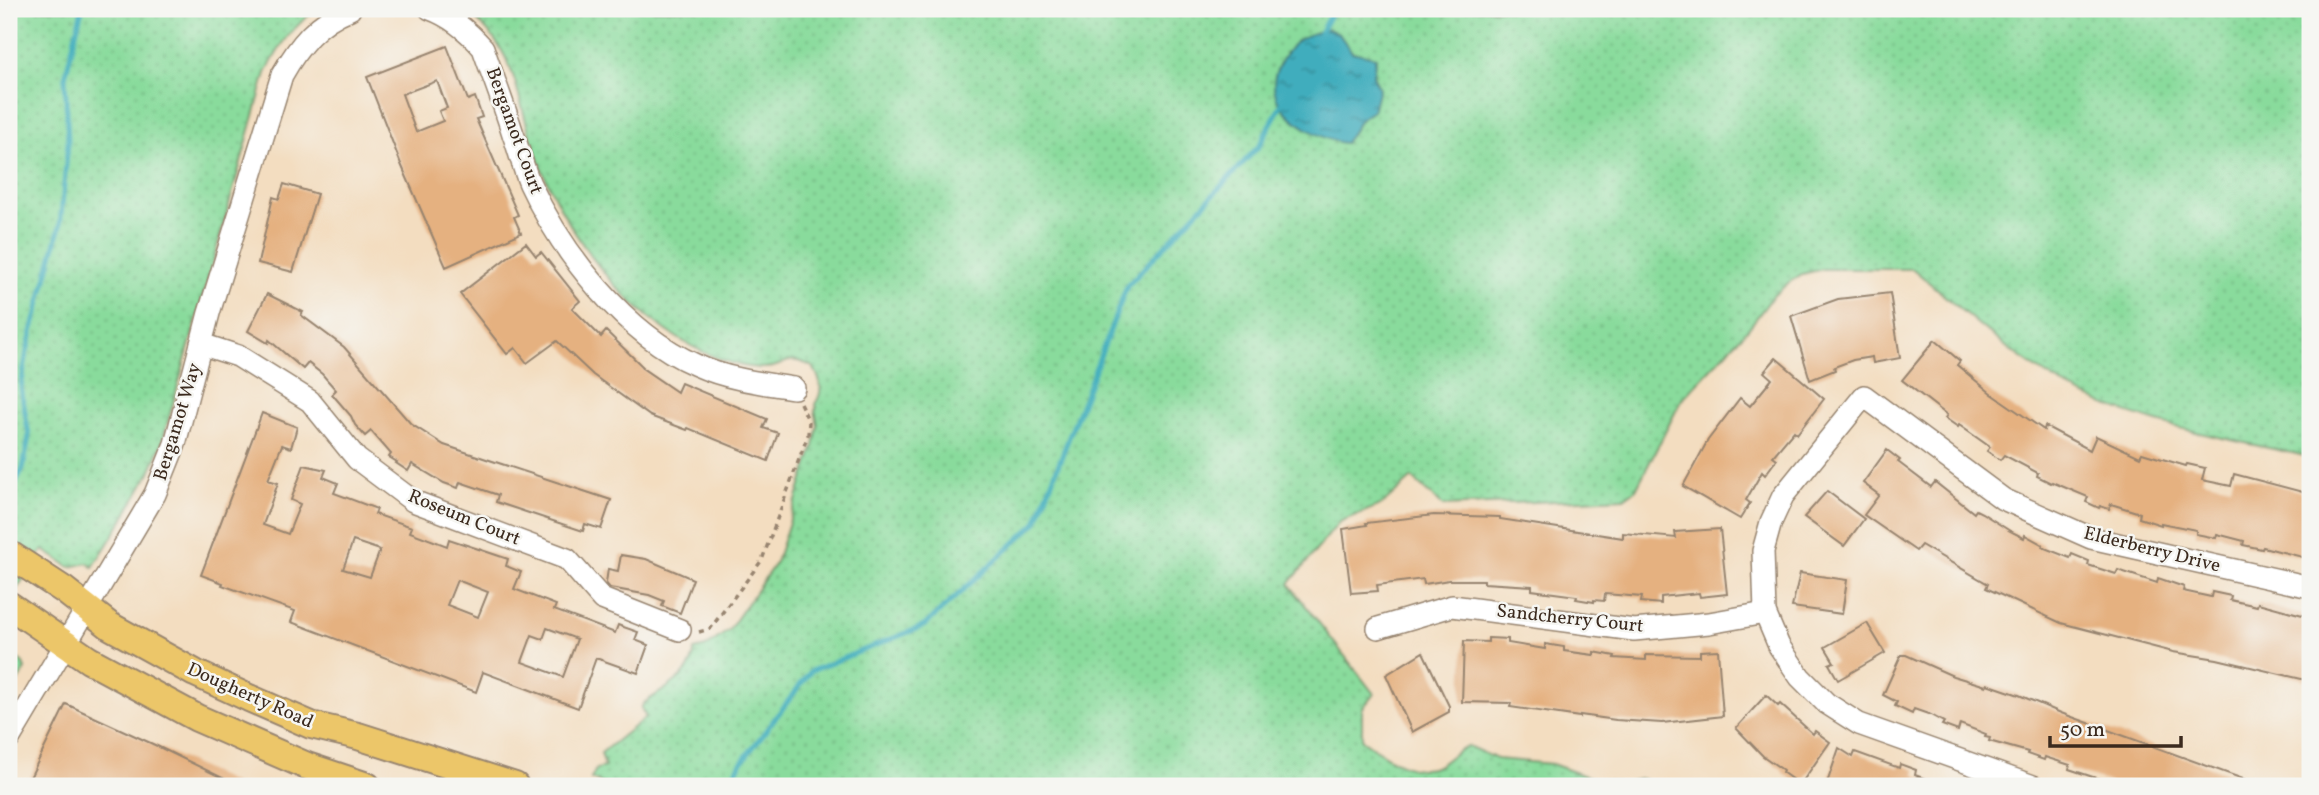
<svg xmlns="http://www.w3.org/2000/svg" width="2319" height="795" font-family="Vollkorn,serif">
<defs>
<pattern id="grass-dots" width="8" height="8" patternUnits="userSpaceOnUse" patternTransform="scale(1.75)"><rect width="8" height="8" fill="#89db9c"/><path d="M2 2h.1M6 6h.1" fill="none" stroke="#77bc86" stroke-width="1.8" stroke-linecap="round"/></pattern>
<pattern id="water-ripples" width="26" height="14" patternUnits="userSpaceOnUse" patternTransform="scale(1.75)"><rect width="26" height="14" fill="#3fadbd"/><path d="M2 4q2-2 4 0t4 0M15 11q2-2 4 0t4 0" fill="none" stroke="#368d99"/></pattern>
</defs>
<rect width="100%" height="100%" fill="#f6f6f2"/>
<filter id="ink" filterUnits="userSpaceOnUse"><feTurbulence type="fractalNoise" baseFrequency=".0143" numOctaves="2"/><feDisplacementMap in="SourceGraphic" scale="14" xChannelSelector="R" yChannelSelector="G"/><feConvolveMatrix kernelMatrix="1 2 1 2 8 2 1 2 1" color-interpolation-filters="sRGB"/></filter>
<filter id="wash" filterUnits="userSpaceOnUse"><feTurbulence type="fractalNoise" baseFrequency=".00686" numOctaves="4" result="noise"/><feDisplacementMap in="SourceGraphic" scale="28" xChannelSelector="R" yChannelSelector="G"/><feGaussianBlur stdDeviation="1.57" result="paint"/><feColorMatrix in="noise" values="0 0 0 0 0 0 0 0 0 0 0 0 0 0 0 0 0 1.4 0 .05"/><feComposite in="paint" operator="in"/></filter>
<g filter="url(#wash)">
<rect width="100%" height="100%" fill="#f3ddc0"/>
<g fill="url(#grass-dots)" stroke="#62825d" stroke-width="2">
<path d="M9,9H318C293,25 279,47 266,73L161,446L150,472L124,518L93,567L88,563L70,567L43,550L9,600Z"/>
<path d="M463,9H2310V457C2231,439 2131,424 2060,383C2006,352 1961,309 1913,269H1823L1802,274L1788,283L1773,296L1748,329L1682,399L1636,489L1624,498L1443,506L1412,478L1383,504L1339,522L1289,584L1374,694L1362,709V740C1381,753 1410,776 1435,767C1446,763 1452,752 1468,746L1497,759L1552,764L1591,778L1624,783L1642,779L1658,786H608L591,779L596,769L605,767L601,753L646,717L641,708L644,703C662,690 695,675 694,650L706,647L729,630L776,562L814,446L818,426L815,410L817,407L815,404C824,391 821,380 813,367C783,352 788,368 763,368C735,369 693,349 670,333C609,292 563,225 537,157C514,96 521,51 463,9Z"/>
<path d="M9,653L22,662L25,669L9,696Z"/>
</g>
<path fill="url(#water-ripples)" stroke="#3d6c6e" stroke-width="2" d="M1328,29L1339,34L1352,52L1376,57L1373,75L1379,88L1373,111L1360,120L1345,143C1331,142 1316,134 1304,127C1277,109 1264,87 1283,58C1287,52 1291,45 1297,41C1305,34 1318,32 1328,29Z"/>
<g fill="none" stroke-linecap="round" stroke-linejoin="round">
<g stroke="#3fadbd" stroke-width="5">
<path d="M1318,37L1333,9"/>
<path d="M9,496L23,469L29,436L21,388L27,351L60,226L68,143L65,77L82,9"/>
<path d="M727,786L741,763L811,671L924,626L1036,523L1127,286L1259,146L1283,101"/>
</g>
</g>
<g id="blocks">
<g fill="#e5b180" fill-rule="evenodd">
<path d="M447,46L468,100L475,97L482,117L476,119L518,215L514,217L521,233L446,267L401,164L367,77ZM437,81L447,108L439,111L443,121L416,132L402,94Z"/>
<path d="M284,184L317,194L293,272L258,263L273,197L279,199Z"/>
<path d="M526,243L536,256L541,252L580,301L572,308L601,337L606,331L643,367L642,368L677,392L681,383L767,419L763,428L778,433L768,461L688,428L687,430L650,416L593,375L557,341L527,363L515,348L507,354L460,294Z"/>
<path d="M1890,293L1900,358L1873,363L1872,357L1853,360L1834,367L1835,370L1810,380L1791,316L1838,299Z"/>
<path d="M267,294L303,312L301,315L344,347L411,424L444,445L611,500L601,529L585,524L583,531L496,502L498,495L460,482L458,488L444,483L412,464L408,471L396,463L397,462L389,457L391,454L371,431L365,436L355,425L351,416L332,394L336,390L322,374L308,363L303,369L269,340L268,343L248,331Z"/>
<path d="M1935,340L1960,361L1957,365L1992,394L2044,430L2045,426L2090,450L2096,436L2140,457L2142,453L2186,466L2187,464L2205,468L2202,480L2231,486L2234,474L2310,494V559L2263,547L2262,549L2243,545L2244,541L2217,534L2216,538L2196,534V530L2161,523V525L2139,518L2140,513L2111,504L2109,509L2100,506L2099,508L2086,502L2088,497L2052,482L2051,483L2037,476L2038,473L2004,455L2000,460L1987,451L1990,447L1959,425L1958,427L1945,418L1947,415L1902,380Z"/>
<path d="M1776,358L1824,399L1797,434L1794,431L1773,456L1777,459L1765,475L1762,472L1746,500L1750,503L1740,519L1683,486L1708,440L1740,398L1750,406L1772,379L1764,372Z"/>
<path d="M262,413L297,427L291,448L282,445L268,480L278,483L263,525L288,534L300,504L291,500L304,465L326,470L323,477L338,483L334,493L377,509L375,514L412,527L410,532L447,546L449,539L508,559L506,566L521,572L514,589L556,605L554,610L615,633L618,625L638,632L635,640L648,645L638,673L596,658L578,708L483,672L476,692L291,622L295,611L222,585L223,583L201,575ZM353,541L380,550L370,577L343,569ZM457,580L488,592L478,617L447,605ZM547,628L577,639L563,677L522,662L532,635L543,639Z"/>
<path d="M1887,450L1900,460L1898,462L1931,487L1935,482L1974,513L1976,510L1982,513L2010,531L2024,538L2025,535L2043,545L2042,547L2070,558L2072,554L2089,561L2088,565L2116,574L2118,570L2157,583L2158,578L2184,587L2183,591L2211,597L2212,592L2231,596L2230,600L2257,606L2258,603L2310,617V681L2217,659L2173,652L2061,623L1986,588L1988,584L1921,545L1916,551L1864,515L1879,495L1863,483Z"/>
<path d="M1827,491L1864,519L1844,546L1804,517Z"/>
<path d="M1434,515L1500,517V519L1623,538V533L1676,538L1675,532L1720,529L1727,594L1700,597L1699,593L1661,597V604L1641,602L1642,597L1605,594L1604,601L1594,600V602L1576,599L1577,596L1532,590V586L1484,583V580H1449L1424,584L1423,579L1377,585L1378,591L1351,593L1343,529L1367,525L1366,523Z"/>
<path d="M621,555L646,559L693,579L680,613L662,606L664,601L649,595L610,588L606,583L608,569L618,571Z"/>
<path d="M1800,573L1847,580L1842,614L1792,607Z"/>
<path d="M1867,623L1885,653L1838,680L1829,664L1834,662L1825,647Z"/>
<path d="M1488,638L1508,639V643L1545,649V644L1564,647V651L1594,655V652L1615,656L1614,658L1646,660V655L1700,656V651L1718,650L1723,716L1662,723L1616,720L1580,715V717L1510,707L1511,703L1462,702L1464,641L1488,642Z"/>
<path d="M1423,652L1449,706V712L1412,732L1386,675Z"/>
<path d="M1901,655H1906L1953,676L1986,686L1987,684L2019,695L2061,713L2257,784L2256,786H2110L2111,783L2069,769L2070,765L2045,757L2044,760L2027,754L2028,752L1989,741L1990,738L1985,737L1986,734L1960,724L1958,731L1942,725L1944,722L1931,715L1914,709L1912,714L1895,706L1897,702L1883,695Z"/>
<path d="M1766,695L1778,706L1780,704L1813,734L1815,731L1830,742L1800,785L1782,772L1783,770L1763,756L1736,728Z"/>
<path d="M66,704L157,746L239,786H26Z"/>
<path d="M1839,748L1853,757L1855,752L1899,768L1900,764L1916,770L1915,775L1940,784L1939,786H1826Z"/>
</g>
</g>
</g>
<g filter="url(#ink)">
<use href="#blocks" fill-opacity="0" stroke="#97846f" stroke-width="2"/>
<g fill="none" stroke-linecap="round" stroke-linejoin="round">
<g stroke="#97846f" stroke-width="24">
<g id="minor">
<path d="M430,9C452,17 468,31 483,48C493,77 504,105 513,134C519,150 523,168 530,184C562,253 625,334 696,365C727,379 760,383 794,388"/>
<path d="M201,344L238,356L310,401L357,459L413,501L567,559L602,599L680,630"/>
<path d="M1378,628L1452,606L1634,630L1709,623L1765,613"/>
<path d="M9,739L155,494L175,444L209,313L282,75C299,45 317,22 350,9"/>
<path d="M2033,786L1859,724L1826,703L1800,677L1779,646L1765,613L1763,551L1771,522L1783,496L1864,396L2003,499L2091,538L2310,587"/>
</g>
</g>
<g stroke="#97846f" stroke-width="30">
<g id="major">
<path d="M9,554L64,590L110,626L195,673L249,698L311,725L358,736L515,786"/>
<path d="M9,605L89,660L197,718L307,766L367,786"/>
</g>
</g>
<path stroke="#97846f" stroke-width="3.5" stroke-dasharray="5 5" stroke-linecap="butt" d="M699,632L710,629L762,560L808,435L809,422L800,403"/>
<use href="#minor" stroke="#fff" stroke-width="21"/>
<use href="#major" stroke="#ecc669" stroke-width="26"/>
</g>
</g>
<g text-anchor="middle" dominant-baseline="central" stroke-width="5" stroke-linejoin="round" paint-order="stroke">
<g font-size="19" fill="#3b2a1e" stroke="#f6f6f2">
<text transform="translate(514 131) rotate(70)">Bergamot Court</text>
<text transform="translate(178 422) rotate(-73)">Bergamot Way</text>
<text transform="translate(464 518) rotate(22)">Roseum Court</text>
<text transform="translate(2152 550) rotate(14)">Elderberry Drive</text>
<text transform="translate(1570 619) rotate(6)">Sandcherry Court</text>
<text transform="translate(250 696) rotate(24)">Dougherty Road</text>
</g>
</g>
<rect width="2319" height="795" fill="none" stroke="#f6f6f2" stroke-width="35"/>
<path d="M2050 736v10h131v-10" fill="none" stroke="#3b2a1e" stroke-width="3.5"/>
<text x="2060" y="736" font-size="21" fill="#3b2a1e" stroke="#f6f6f2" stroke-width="5" paint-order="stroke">50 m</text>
</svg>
